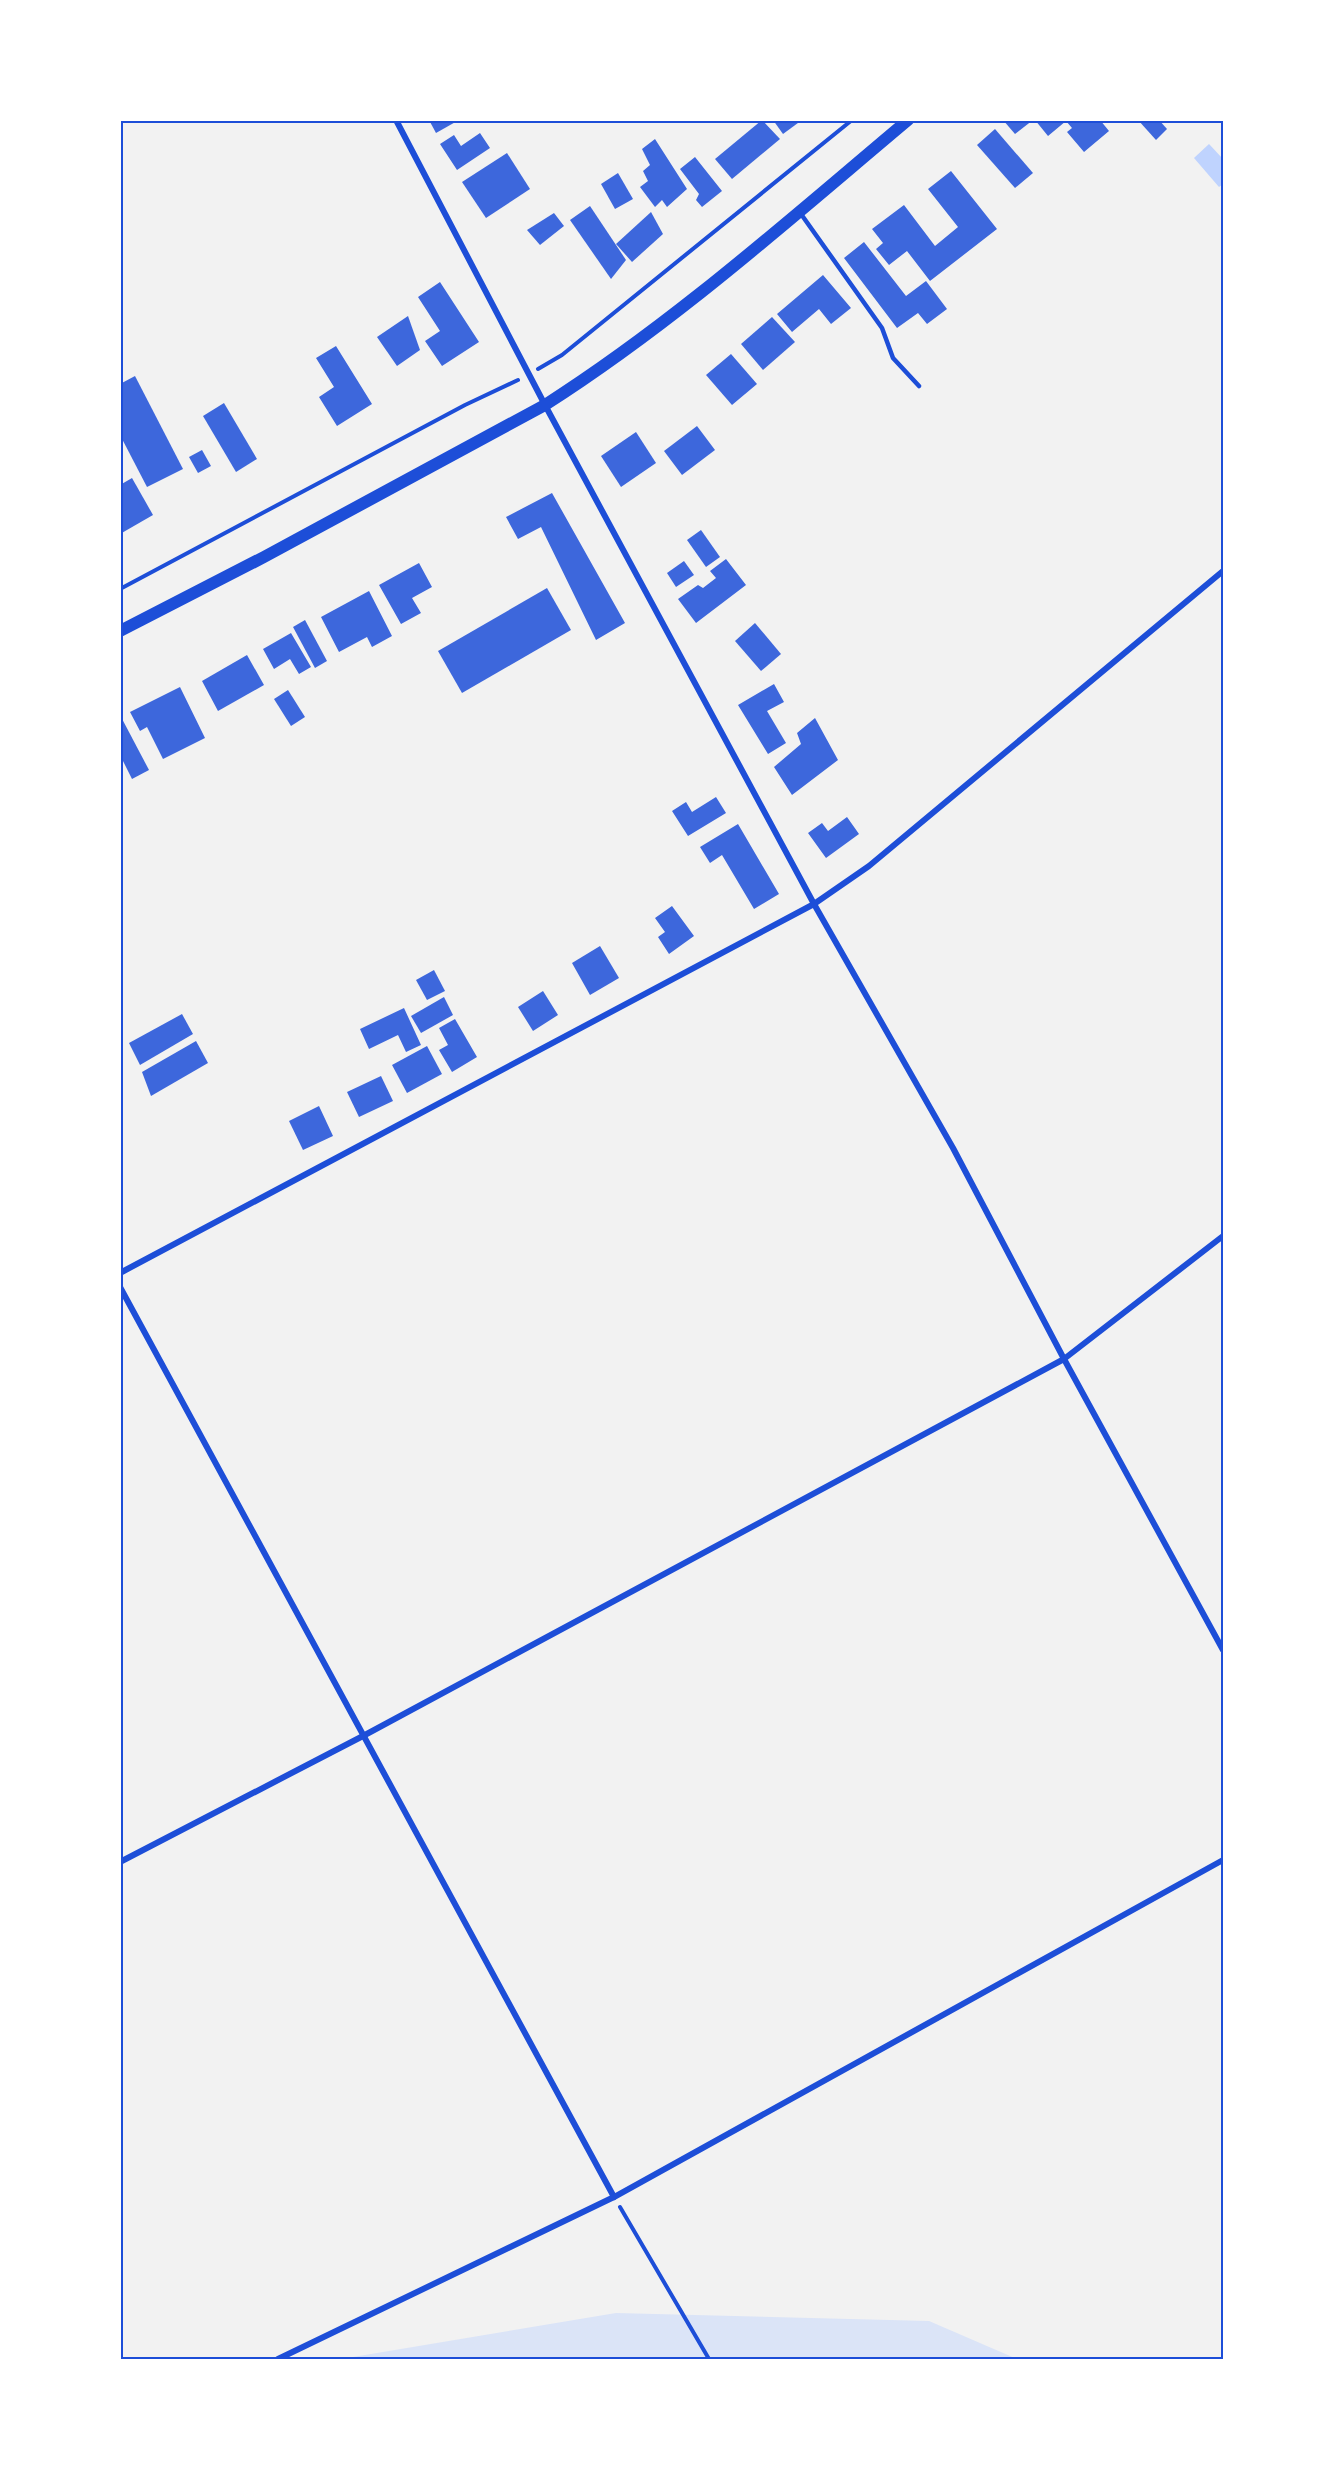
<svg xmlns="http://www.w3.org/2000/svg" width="1343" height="2479" font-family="'Noto Sans',sans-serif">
<rect width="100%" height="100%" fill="#f2f2f2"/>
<path fill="#dbe4f7" d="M616,2313L929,2321L1017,2359H341Z"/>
<path fill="#bfd3fe" d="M1209,144L1223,159V184L1219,187L1194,158Z"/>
<g fill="#3d67dc">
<path d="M429,120H459L436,133Z"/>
<path d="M762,120L780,139L732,179L715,159Z"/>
<path d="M773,120H802L783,134Z"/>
<path d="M1003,120H1033L1015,134Z"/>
<path d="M1035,120H1100L1109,131L1084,152L1067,132L1072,128L1066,121L1048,136Z"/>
<path d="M1138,120H1159L1167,129L1156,140Z"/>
<path d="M995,129L1033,173L1015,188L977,145Z"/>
<path d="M480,133L490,148L457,170L440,144L454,135L461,146Z"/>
<path d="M655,139L687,189L667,207L662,200L655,207L640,187L648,181L643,171L650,165L642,149Z"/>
<path d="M507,153L530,189L486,218L462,182Z"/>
<path d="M695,157L722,191L702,207L696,200L699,194L680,169Z"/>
<path d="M951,171L997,229L930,281L907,251L889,265L876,249L883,243L872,229L904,205L935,246L958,227L928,189Z"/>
<path d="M618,173L633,199L615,209L601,184Z"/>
<path d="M590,206L626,260L611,279L570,220Z"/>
<path d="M651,212L663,234L632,262L616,244Z"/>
<path d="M554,213L564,226L540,245L527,230Z"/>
<path d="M864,242L906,296L926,281L947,309L927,324L918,313L897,328L844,258Z"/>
<path d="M823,275L851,308L831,324L819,309L792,332L777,314Z"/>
<path d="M440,282L479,342L442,366L425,341L440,331L418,297Z"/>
<path d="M408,316L420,350L397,366L377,337Z"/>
<path d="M772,317L795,342L763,370L741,344Z"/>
<path d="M336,346L372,404L337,426L319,397L334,387L316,358Z"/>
<path d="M731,354L757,384L732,405L706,375Z"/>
<path d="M135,376L183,469L147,487L120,435V384Z"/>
<path d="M224,403L257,459L236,472L203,416Z"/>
<path d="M697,426L715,450L682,475L664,451Z"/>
<path d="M636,432L656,463L621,487L601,456Z"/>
<path d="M202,450L211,466L198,473L189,457Z"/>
<path d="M132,478L153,515L120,534V485Z"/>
<path d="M552,493L625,623L596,640L541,527L518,539L506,517Z"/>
<path d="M701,530L720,557L706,567L687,540Z"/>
<path d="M726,559L746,585L696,623L678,599L698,585L703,588L716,578L710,571Z"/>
<path d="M684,561L694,575L676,587L667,573Z"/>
<path d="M419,563L432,587L412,598L421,613L401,624L379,585Z"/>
<path d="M547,588L571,630L462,693L438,651Z"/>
<path d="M369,591L392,636L372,647L367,637L339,652L321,617Z"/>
<path d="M305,620L327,661L315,668L293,627Z"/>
<path d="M755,623L781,654L761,671L735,641Z"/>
<path d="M291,633L311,667L299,674L290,659L274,669L263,649Z"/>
<path d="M247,655L264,685L218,711L202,681Z"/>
<path d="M774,684L784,702L767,711L786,743L768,754L738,705Z"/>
<path d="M180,687L205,738L163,759L147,727L140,731L130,712Z"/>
<path d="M288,690L305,717L291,726L274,699Z"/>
<path d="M120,715L149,770L132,779L120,755Z"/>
<path d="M815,718L838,760L792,795L774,767L801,744L797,733Z"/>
<path d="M716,797L726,813L688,836L672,811L686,802L692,812Z"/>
<path d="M847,817L859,834L826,858L808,833L822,823L828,831Z"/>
<path d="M738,824L779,894L754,909L722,855L710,863L700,847Z"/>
<path d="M672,906L694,936L669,954L658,937L665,932L655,918Z"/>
<path d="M600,946L619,978L590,995L572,963Z"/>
<path d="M434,970L445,991L427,1000L416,980Z"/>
<path d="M543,991L558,1015L533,1031L518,1007Z"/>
<path d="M444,997L453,1015L421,1033L411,1016Z"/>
<path d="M404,1008L421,1045L406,1052L398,1035L369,1049L360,1029Z"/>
<path d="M182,1014L193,1034L140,1065L129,1043Z"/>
<path d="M455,1019L477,1057L452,1072L439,1050L448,1045L439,1028Z"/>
<path d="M196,1041L208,1063L151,1096L142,1072Z"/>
<path d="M427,1046L442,1074L407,1093L392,1065Z"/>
<path d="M381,1076L393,1101L359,1117L347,1092Z"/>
<path d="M319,1106L333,1136L303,1150L289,1121Z"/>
</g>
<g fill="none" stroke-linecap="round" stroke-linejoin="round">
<g stroke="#1d4ed8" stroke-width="4">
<path d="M538,369L562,355L852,120"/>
<path d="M120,589L465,405L518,380"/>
<path d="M620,2207L709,2359"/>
</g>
<path stroke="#1d4ed8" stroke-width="4.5" d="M801,214L882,328L893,358L919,386"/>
<g stroke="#1d4ed8" stroke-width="6">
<path d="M396,120L545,405L814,904L953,1148L1064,1359L1223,1650"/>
<path d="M120,1273L814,904L869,866L1223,571"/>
<path d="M120,1287L614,2197"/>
<path d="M120,1862L363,1736L1064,1359L1223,1236"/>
<path d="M278,2359L614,2197L1223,1860"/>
</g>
<path stroke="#1d4ed8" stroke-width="12" d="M120,631L264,557L545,405C675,322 790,219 908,120"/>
</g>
<rect width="1343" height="2479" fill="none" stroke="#ffffff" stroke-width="243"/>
<rect x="122" y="122" width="1100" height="2236" fill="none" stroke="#1d4ed8" stroke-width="2"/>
</svg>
